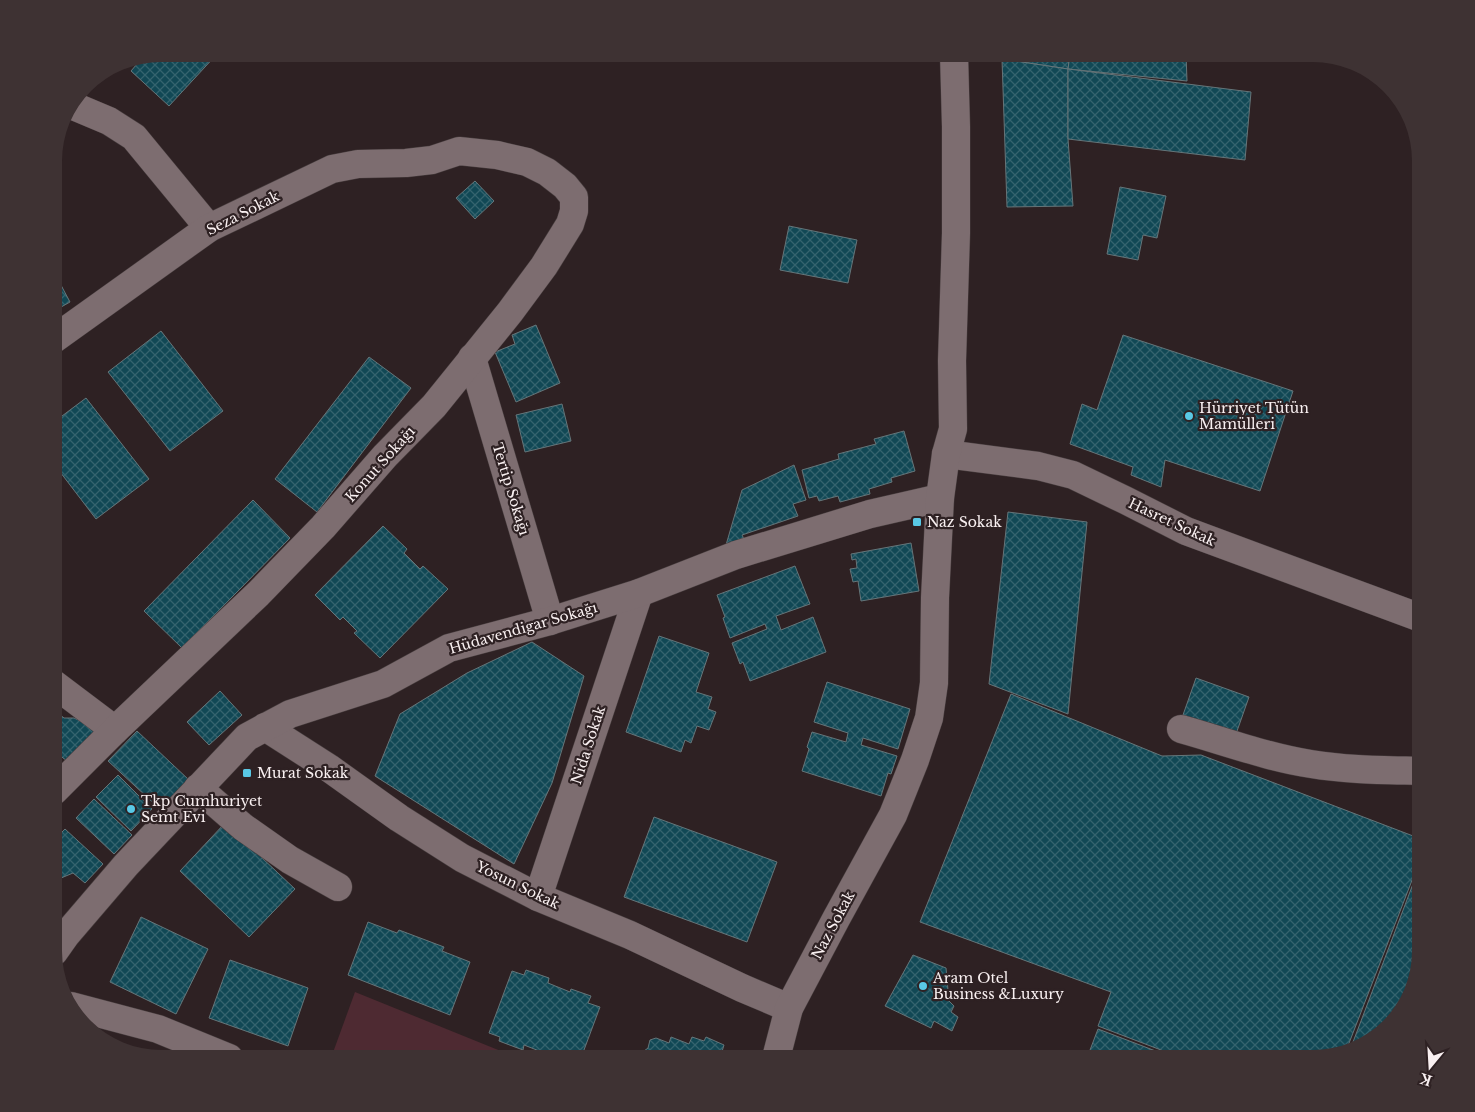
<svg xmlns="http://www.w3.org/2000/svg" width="1475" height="1112" font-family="'Libre Baskerville',serif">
<defs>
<pattern id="building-cross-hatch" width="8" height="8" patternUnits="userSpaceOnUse" patternTransform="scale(1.25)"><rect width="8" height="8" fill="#114855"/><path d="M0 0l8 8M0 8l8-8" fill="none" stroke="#34636e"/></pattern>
</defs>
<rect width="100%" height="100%" fill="#2e2123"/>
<path fill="#4e2a32" d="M355,992L518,1058H331Z"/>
<g fill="url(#building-cross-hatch)" stroke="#657579">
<path d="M161,54H217L169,106L131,71L143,57Z"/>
<path d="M995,54H1070L1068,69L1002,59L995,56Z"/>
<path d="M1070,54H1186L1187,81L1068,69Z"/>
<path d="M1002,59L1068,69V139L1073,206L1007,207Z"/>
<path d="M1068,69L1251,92L1245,160L1068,139Z"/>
<path d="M475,181L494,201L475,219L456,198Z"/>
<path d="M1120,187L1166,196L1157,238L1143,235L1138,260L1107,254Z"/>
<path d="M789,226L857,240L848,283L780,270Z"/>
<path d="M54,272L70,302L54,311Z"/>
<path d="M536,325L560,383L516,402L495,352L515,344L512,335Z"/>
<path d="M161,331L223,411L170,451L108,372Z"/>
<path d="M1123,335L1293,391L1260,491L1165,460L1161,487L1131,475L1133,467L1070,444L1082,404L1097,410Z"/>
<path d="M369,357L411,388L317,512L275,479Z"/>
<path d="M86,398L149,479L96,519L54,464V422Z"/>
<path d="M562,404L571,441L525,452L516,415Z"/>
<path d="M904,431L915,471L891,478L892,482L869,489L870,494L840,502L838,496L819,501L817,496L809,498L802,470L839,459L838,454L876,444L874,439Z"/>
<path d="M794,465L806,500L793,504L798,516L742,535L745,541L726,545L742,490Z"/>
<path d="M253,500L290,538L182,648L144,611Z"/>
<path d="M1008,512L1087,522L1068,714L989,684Z"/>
<path d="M383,526L407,549L404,553L420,569L423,566L448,589L380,658L354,633L357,631L343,617L340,620L315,595Z"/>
<path d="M911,543L919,591L861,601L858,581L853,582L850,569L857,568L856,559L852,560L851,554Z"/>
<path d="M795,566L810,604L776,616L781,630L813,617L826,652L750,681L743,662L740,664L732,643L767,629L765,624L730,638L723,618L725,617L717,595Z"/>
<path d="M659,636L709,653L696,692L712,697L708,709L716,712L709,730L697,726L691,743L685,740L681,752L626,732Z"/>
<path d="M532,642L584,676L552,783L514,864L375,776L400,714L467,673Z"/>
<path d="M1196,678L1249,697L1236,734L1183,715Z"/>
<path d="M827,682L910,709L898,749L863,738L861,745L897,756L891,774L888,773L881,796L802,771L809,749L807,747L812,732L846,742L848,733L814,722Z"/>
<path d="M220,691L242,715L209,745L187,722Z"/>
<path d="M1011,694L1162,756L1201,755L1421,839V857L1346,1051L1314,1058H1182L1098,1026L1111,992L920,922Z"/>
<path d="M54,706L60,710L59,714L64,718H74L89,725L98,734L71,764L54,751Z"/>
<path d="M137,731L189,780L161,810L108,761Z"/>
<path d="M118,775L152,809L131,831L96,797Z"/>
<path d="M94,799L132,835L114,854L76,818Z"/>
<path d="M654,817L777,862L747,942L624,897Z"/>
<path d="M225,823L295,889L249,937L180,871Z"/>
<path d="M65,829L103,864L85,883L73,873L54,881V840Z"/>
<path d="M1416,876L1421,878V951L1399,1016L1361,1047L1350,1050Z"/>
<path d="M141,917L208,949L176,1014L110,982Z"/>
<path d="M368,922L397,933L399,930L444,947L442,951L470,962L450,1015L348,975Z"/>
<path d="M913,955L946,968L949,1001L954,1006L951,1012L958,1017L952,1031L934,1021L931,1028L885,1006Z"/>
<path d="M230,960L308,988L288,1046L209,1018Z"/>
<path d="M526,970L549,978L548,983L570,992L571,989L591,996L588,1003L600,1007L581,1058H546L547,1054L524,1045L523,1050L499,1041L500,1037L489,1033L512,971L524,975Z"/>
<path d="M1098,1029L1174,1058H1087Z"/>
<path d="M671,1037L689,1044L692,1037L704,1041L706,1037L724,1045L720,1058H635L648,1048L650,1040L656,1038L669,1043Z"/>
</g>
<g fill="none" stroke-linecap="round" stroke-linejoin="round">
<g stroke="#473d3e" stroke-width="29">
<g id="minor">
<path d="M71,105L109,121L134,137L209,228"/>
<path d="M472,358L550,621"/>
<path d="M946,454L1038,466L1073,475L1125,500L1186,531L1421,618"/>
<path d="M54,684L115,730"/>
<path d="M265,727L329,768L399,818L462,858L538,897L630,935L742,988L789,1008"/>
<path d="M1181,729C1224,741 1267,757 1311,764C1347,770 1384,770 1421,771"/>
<path d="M198,788L243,827L290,860L338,887"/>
<path d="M54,791L115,730L258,594L323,527L385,456L434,406L510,312L544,266L570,224L574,211V197L565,186L547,172L527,162L497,155L459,151L432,160L406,163L358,164L332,169L209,228L54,339"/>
<path d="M538,897L639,593"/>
<path d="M54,952L66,935L126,865L247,737L290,714L383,684L449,648L550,621L639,593L736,555L870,514L940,498"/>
<path d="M71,1006L158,1029L229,1058"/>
<path d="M776,1058L789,1008L836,919L893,815L915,760L929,718L934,683L935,598L940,498L946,454L953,429L952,361L956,233V127L954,54"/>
</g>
</g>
<use href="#minor" stroke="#7d6d70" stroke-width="28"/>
</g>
<g fill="#59c8e5" stroke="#2e2123" stroke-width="2">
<circle cx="1189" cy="416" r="5"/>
<rect x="912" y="517" width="10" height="10" rx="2.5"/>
<rect x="242" y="768" width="10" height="10" rx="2.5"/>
<circle cx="131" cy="809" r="5"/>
<circle cx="923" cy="986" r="5"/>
</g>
<g text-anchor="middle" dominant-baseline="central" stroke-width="4.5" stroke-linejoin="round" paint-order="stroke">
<g font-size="14" fill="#f9f0f1" stroke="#2e2123">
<text transform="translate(243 213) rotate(-27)">Seza Sokak</text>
<text transform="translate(380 464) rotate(-48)">Konut Sokağı</text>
<text transform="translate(511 489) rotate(73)">Tertip Sokağı</text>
<text transform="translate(1172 522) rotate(25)">Hasret Sokak</text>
<text transform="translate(523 628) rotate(-16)">Hüdavendigar Sokağı</text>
<text transform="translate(588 745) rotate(-72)">Nida Sokak</text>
<text transform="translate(518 885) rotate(26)">Yosun Sokak</text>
<text transform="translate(833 925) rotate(-62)">Naz Sokak</text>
</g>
<g font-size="14" fill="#f9f0f1" stroke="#2e2123" text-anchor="start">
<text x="1199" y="408">Hürriyet Tütün<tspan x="1199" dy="16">Mamülleri</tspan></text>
<text x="927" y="522">Naz Sokak</text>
<text x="257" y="773">Murat Sokak</text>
<text x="141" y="801">Tkp Cumhuriyet<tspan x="141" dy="16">Semt Evi</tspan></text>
<text x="933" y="978">Aram Otel<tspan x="933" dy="16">Business &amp;Luxury</tspan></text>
</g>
</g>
<path d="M0 0H1475V1112H0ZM161 62H1313A99 99 0 0 1 1412 161V951A99 99 0 0 1 1313 1050H161A99 99 0 0 1 62 951V161A99 99 0 0 1 161 62Z" fill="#3e3233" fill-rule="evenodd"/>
<g transform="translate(1430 1067) rotate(198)" stroke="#2e2123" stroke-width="4" paint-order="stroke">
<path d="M0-4L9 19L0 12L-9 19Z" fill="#f9f0f1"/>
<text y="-8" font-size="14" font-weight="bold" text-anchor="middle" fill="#f9f0f1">K</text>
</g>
</svg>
